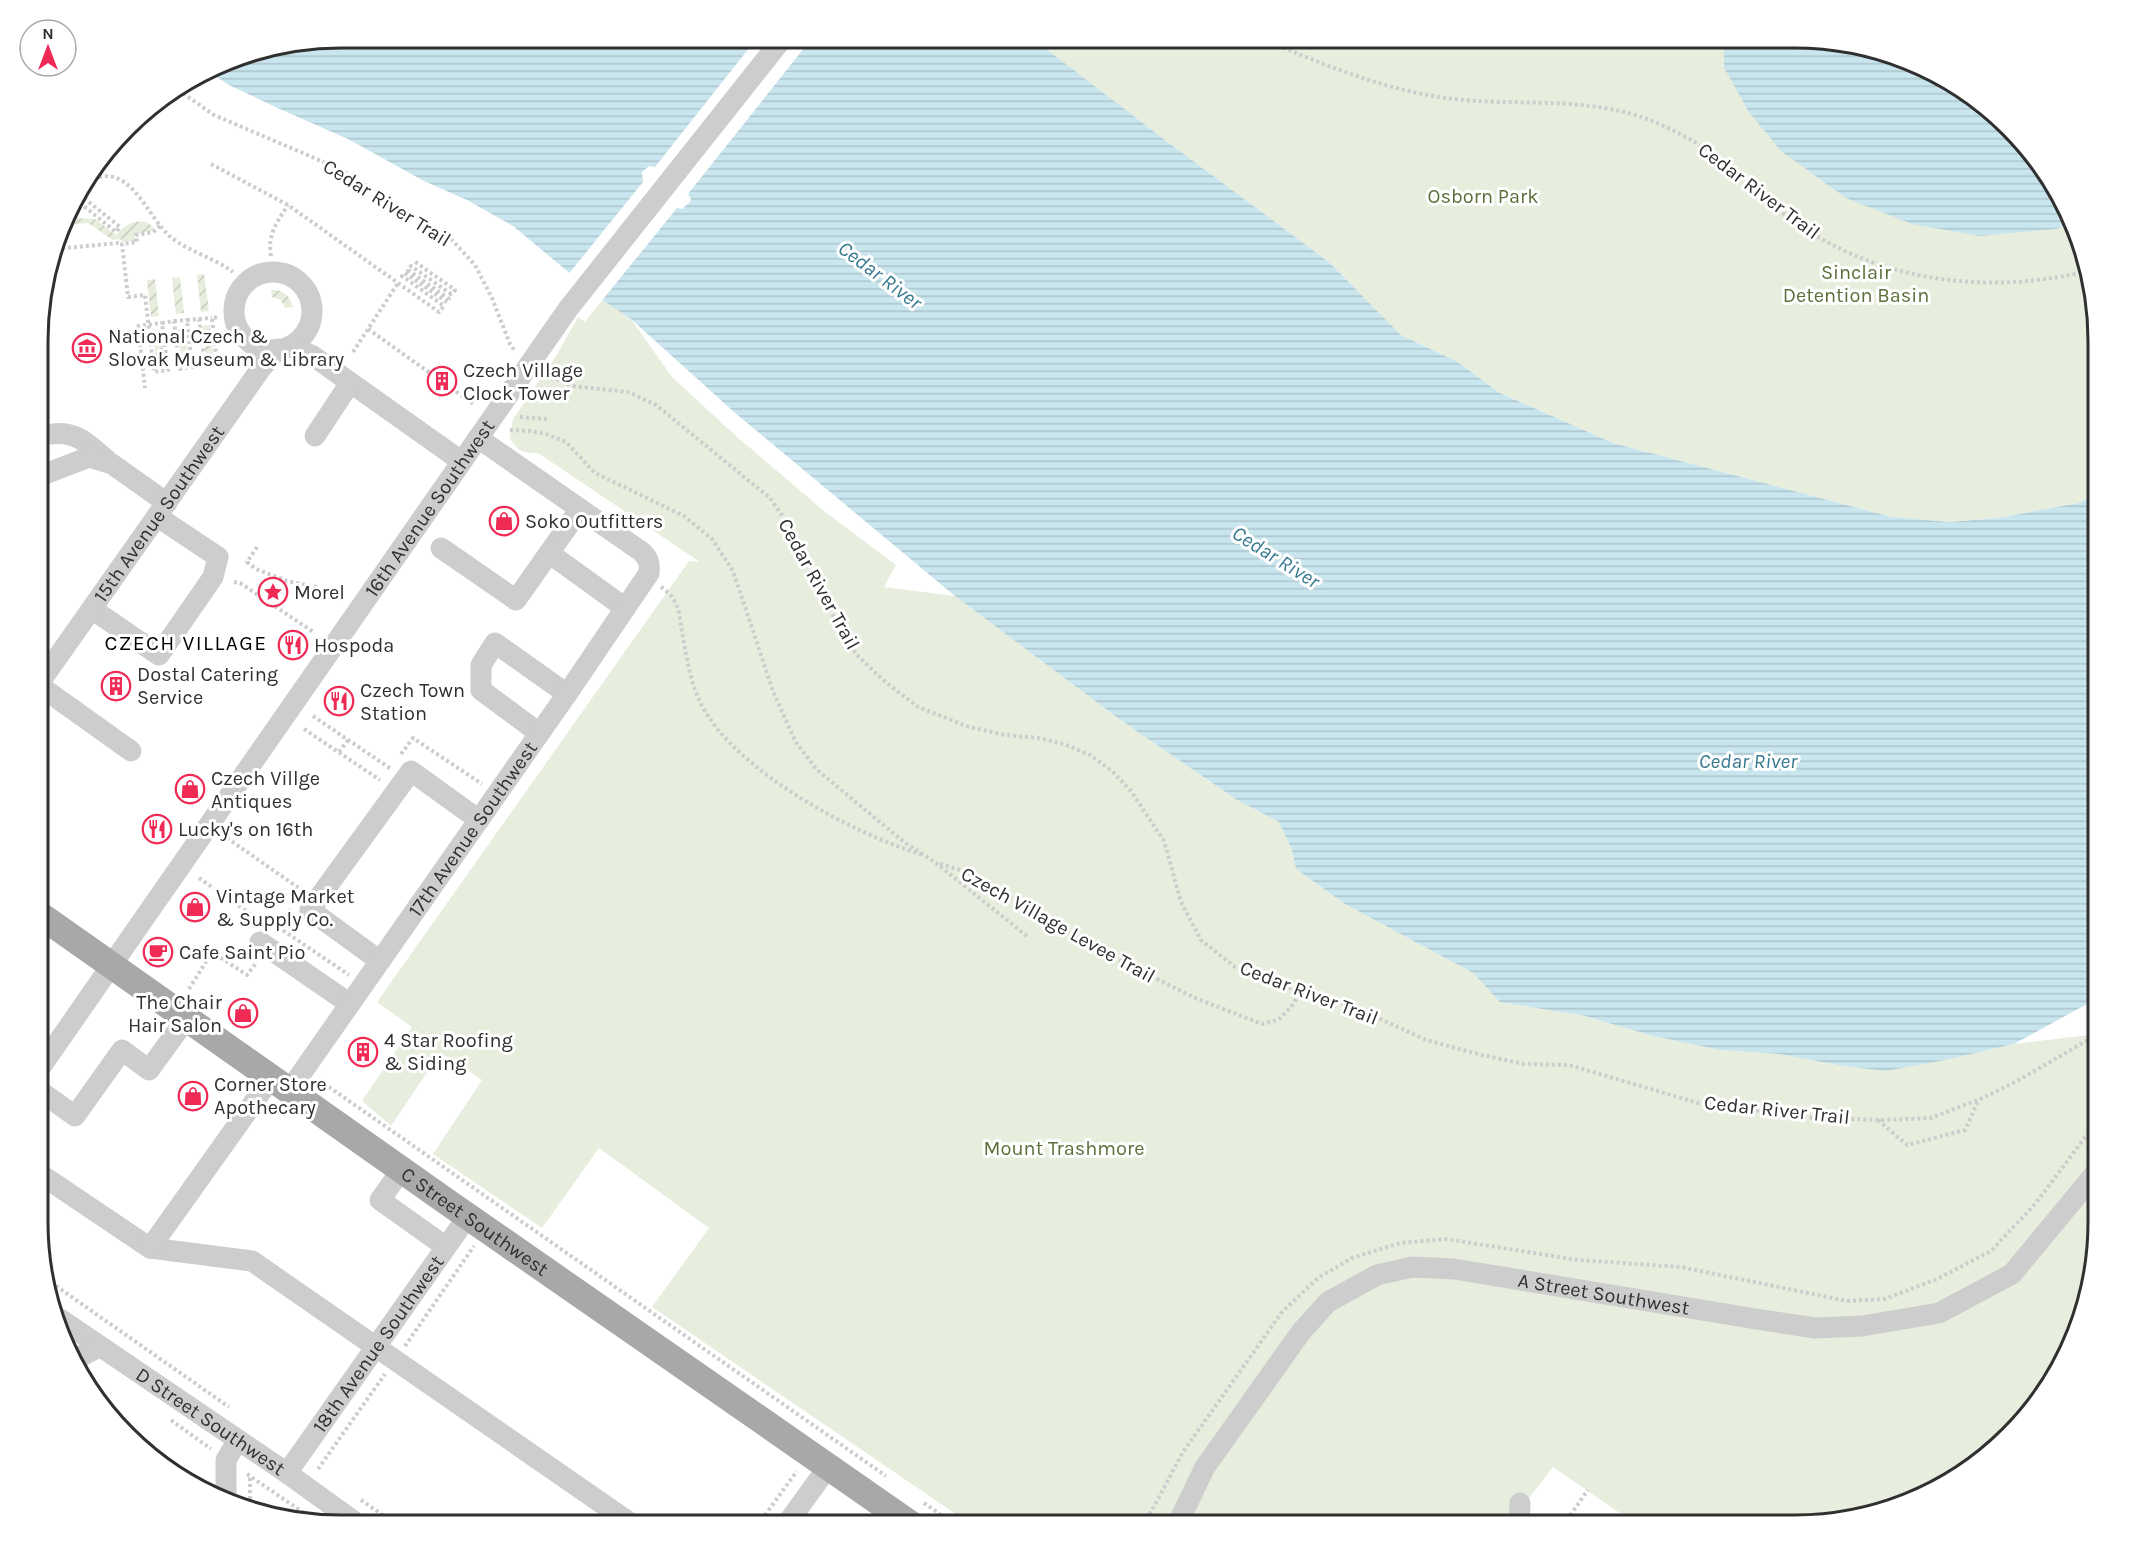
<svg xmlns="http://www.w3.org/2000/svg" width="2136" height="1563" font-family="Karla,sans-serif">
<defs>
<pattern id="garden-furrows" width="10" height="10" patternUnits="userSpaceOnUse" patternTransform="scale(1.5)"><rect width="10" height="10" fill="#e8eedd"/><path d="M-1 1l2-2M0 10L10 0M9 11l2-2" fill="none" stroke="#c7ccbe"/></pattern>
<pattern id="water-rules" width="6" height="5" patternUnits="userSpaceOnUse" patternTransform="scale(1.5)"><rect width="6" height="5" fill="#c9e5ee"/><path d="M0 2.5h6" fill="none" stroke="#adc5cc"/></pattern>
</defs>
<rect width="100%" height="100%" fill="#fff"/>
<g fill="#e8eedd">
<path d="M1032,38H1814L1911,61L1980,101L2035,156L2067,207L2098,322V495L2078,503L1997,518L1950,522L1892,517L1613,443L1500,393L1458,362L1401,335L1330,263L1165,140Z"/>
<path d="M602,300L631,319L672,377L736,436L824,511L896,565L884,587L955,596L1119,719L1237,800L1279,822L1292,850L1296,869L1345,904L1473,973L1500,1002L1585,1016L1653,1036L1720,1050L1779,1054L1843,1066L1950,1059L2014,1044L2098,1034V1241L2075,1338L2035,1407L1995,1450L1929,1494L1873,1515L1795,1525H1637L1553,1467L1508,1525H972L652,1307L709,1228L599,1148L542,1228L433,1154L482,1080L440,1053L391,1126L362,1101L412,1027L377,1002L689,561L700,562L538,453C523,453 517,451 510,438L513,419L556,356L578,317L585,322Z"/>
</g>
<g fill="url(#garden-furrows)">
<path d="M1637,38H1677V43L1637,42Z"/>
<path d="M77,218L95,219L116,235C125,225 132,220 147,222L154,228L151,231L135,234V241L124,242L120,239L113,240L88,223L73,224L62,230L64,222Z"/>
<path d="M204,274L209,311L201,312L197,275Z"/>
<path d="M180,277L184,313L176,314L172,278Z"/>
<path d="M155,279L159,316L151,317L147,280Z"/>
<path d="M271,290C283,289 290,295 293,307L285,308L281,300L272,297Z"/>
<path d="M210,325L214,362L207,363L202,326Z"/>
<path d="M185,329L189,366H182L178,330Z"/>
<path d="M161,331L165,368L157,369L153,332Z"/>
</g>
<g fill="url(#water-rules)">
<path d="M341,38H1032L1165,140L1330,263L1401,335L1458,362L1500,393L1613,443L1892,517L1950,522L1997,518L2078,503L2098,495V998L2014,1044L1950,1059L1886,1071L1843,1066L1779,1054L1720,1050L1653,1036L1585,1016L1500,1002L1473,973L1345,904L1296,869L1292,850L1279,822L1237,800L1119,719L955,596L734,412L631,319L602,300L513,226L467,200L424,181L348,139L282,110L229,85L208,71L225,61Z"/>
<path d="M1724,38H1814L1911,61L1980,101L2035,156L2067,207L2071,223L2056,229L1980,236L1912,224L1846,198L1781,151L1749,112L1724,68Z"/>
</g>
<path fill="#fff" d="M757,38H812L688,194L691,199L690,202L682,209L677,208L600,303L567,276L643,182L642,172L649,166L655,167Z"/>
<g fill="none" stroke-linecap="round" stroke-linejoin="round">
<g stroke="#cdcdcd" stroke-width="4" stroke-dasharray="3 3" stroke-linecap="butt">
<path d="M1261,38C1326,66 1393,94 1464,100C1521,105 1578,98 1635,115C1664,124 1694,140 1719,158C1742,175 1761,197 1784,214C1869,280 1981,296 2084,272"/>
<path d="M178,90L214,115L340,169L450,238L475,265L492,298L510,344L515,351"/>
<path d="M211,164L288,205L439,312L444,306L402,276L405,273L447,302L449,299L408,270L411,266L451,294L455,290L414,261"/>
<path d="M88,182C130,157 147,219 172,238C190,252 214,258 233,272"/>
<path d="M75,199L116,232L120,227L79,194"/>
<path d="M160,226L153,232L136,235L137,242L122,244L128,297L145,295L154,372L168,370L162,323L174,321L180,369L192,367L187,320L199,319L205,366L217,364L212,318L218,317"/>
<path d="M56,249L117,243L122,244"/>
<path d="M271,256C267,235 277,222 288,205"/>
<path d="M199,319L212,318"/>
<path d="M174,321L187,320"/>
<path d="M137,326L162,323"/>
<path d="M138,326L145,388"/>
<path d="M368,329L475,405"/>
<path d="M353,352L398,283"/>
<path d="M546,373L562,382L572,386L628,392L656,405L770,498L795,534L815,569L823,593L840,631L857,655L883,680L918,707L969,727L1006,735L1038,738L1064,744L1090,755L1112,771L1131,791L1164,841L1181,902L1201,940L1235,967L1274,983L1350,1005L1426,1040L1482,1055L1524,1064L1569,1065L1698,1103L1813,1118L1883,1120L1931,1118L1985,1097L2019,1080L2098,1034"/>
<path d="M520,417L547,419"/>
<path d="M510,430L531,431L546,434L566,442L595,473L684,516L712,539L733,571L773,691L795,741L816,769L904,842L936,863L1028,937"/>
<path d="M257,547L247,562L256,569L287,581L316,587L338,600"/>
<path d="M234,582L240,583L315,633"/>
<path d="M661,587C667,591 673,597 676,604C680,612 680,622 682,631C686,654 690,681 700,702C733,770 853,834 923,855"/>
<path d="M313,716L391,769"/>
<path d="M304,729L380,780"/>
<path d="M339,752L348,740"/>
<path d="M401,754L413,738L482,784"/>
<path d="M227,838L303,891"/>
<path d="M940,864L967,872L1099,950L1195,998L1262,1024L1278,1020L1290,1008L1302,991"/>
<path d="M199,878L262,922"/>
<path d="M278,927L349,975"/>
<path d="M276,930L291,909"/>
<path d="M189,989L212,952L247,975L257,962"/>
<path d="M319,1080L886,1476"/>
<path d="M1878,1120L1907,1145L1965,1130L1978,1101"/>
<path d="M46,1279L229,1407"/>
<path d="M405,1346L474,1246"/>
<path d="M171,1420L211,1449"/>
<path d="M318,1469L385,1374"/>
<path d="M247,1474L320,1524"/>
<path d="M361,1500L397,1525"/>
<path d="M924,1503L955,1525"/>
<path d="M250,1511V1479L252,1476"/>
<path d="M758,1525L797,1471"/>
<path d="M1144,1525L1183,1452L1282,1312L1318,1278L1352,1258L1400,1243L1446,1239L1578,1260L1681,1267L1847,1301L1885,1299L1937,1279L1991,1251L2036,1203L2098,1120"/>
<path d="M1563,1525L1588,1490"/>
</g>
<g stroke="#cdcdcd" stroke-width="21">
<circle cx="273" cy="311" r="39"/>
<path d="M290,346L313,356L461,461"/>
<path d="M52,434C76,430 90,446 107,460"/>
<path d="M315,436L350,383"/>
<path d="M40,476L89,457L112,464L167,503"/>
<path d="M441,548L516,600L580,509"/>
<path d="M549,553L625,608"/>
<path d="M92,609L159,655L213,577L218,557L158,517"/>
<path id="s1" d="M40,682L262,367L278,349"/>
<path d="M40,686L131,751"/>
<path d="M539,733L481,690V665L495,643L567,694"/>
<path d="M260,942L350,1004"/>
<path d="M380,961L310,910L411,771L479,820"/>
<path id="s2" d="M40,1068L568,309L783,38"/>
<path d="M40,1091L75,1116L122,1050L149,1070L186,1019"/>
<path id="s3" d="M289,1091L567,694L649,573C650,564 649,559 642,552L478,438"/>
<path d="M402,1169L380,1200L446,1247"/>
<path d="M40,1174L150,1248L252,1261L633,1525"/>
<path d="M150,1248L271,1078"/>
<path id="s4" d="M60,1319L287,1473L359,1525"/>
<path d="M73,1360L99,1347"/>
<path id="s5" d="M287,1473L468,1216"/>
<path d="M226,1500V1460L238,1440"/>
<path d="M786,1525L828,1467"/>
<path id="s6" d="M1177,1525L1205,1467L1301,1332L1328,1302L1377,1275L1412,1267L1454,1269L1762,1320L1815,1328L1862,1326L1939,1313L2012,1274L2098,1170"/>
<path d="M1519,1525L1520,1503"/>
</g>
<path stroke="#a8a8a8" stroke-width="27" id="s7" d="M40,915L450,1204L912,1525"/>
</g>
<defs>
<g id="museum-ring" transform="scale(1.5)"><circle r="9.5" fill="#fff" stroke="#ef2a54" stroke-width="1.5"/><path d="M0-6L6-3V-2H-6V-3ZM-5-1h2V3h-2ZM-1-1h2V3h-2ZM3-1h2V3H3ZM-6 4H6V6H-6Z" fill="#ef2a54"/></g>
<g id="building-ring" transform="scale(1.5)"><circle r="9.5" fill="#fff" stroke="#ef2a54" stroke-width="1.5"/><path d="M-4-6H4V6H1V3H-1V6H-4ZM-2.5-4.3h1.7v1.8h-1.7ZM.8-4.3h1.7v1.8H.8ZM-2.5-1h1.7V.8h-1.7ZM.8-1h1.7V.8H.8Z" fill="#ef2a54"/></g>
<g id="shop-ring" transform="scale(1.5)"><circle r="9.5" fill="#fff" stroke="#ef2a54" stroke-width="1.5"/><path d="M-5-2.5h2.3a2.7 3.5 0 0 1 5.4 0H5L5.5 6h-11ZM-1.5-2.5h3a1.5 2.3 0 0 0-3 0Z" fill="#ef2a54"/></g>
<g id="sight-ring" transform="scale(1.5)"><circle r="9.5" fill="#fff" stroke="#ef2a54" stroke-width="1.5"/><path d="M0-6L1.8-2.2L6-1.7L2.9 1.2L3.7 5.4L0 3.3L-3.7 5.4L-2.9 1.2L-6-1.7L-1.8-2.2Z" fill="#ef2a54"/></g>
<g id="restaurant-ring" transform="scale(1.5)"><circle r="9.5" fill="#fff" stroke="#ef2a54" stroke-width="1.5"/><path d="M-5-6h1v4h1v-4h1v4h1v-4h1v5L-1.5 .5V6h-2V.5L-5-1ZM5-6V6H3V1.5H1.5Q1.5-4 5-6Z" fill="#ef2a54"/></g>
<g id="cafe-ring" transform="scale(1.5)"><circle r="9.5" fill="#fff" stroke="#ef2a54" stroke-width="1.5"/><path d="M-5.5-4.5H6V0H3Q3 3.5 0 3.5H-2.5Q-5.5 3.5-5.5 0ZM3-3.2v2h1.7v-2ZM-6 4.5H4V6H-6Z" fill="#ef2a54"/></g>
</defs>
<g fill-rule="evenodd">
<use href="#museum-ring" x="87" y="348"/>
<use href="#building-ring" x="442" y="381"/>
<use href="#shop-ring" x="504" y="521"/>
<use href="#sight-ring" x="273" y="592"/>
<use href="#restaurant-ring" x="293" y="645"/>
<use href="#building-ring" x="116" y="686"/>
<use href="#restaurant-ring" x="339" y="701"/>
<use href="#shop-ring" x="190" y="789"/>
<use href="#restaurant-ring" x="157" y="829"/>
<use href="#shop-ring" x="195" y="907"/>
<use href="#cafe-ring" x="158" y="952"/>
<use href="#shop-ring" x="243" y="1013"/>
<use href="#building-ring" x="363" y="1052"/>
<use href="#shop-ring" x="193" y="1096"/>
</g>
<g text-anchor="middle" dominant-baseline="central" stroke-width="6" stroke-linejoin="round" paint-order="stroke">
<g font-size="20" fill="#303030" stroke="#fff">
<text transform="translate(1759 191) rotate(37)">Cedar River Trail</text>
<text transform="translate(387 203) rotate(32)">Cedar River Trail</text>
<text stroke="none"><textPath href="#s2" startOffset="682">16th Avenue Southwest</textPath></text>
<text stroke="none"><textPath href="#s1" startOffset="206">15th Avenue Southwest</textPath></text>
<text transform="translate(819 584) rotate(61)">Cedar River Trail</text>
<text stroke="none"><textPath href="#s3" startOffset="320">17th Avenue Southwest</textPath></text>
<text transform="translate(1058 925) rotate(29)">Czech Village Levee Trail</text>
<text transform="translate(1309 993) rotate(21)">Cedar River Trail</text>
<text transform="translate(1777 1110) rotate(6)">Cedar River Trail</text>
<text stroke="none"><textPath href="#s7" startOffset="532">C Street Southwest</textPath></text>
<text stroke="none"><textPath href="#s6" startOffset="556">A Street Southwest</textPath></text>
<text stroke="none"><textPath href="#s5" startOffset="158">18th Avenue Southwest</textPath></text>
<text stroke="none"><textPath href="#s4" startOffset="182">D Street Southwest</textPath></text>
</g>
<g font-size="20" fill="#5a6f3a" stroke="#fff">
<text x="1483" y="196">Osborn Park</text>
<text x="1856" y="272">Sinclair<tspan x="1856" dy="23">Detention Basin</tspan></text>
<text x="1064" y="1148">Mount Trashmore</text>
</g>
<g font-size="20" fill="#303030" stroke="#fff" text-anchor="start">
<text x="108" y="336">National Czech &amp;<tspan x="108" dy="23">Slovak Museum &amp; Library</tspan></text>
<text x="463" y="370">Czech Village<tspan x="463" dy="23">Clock Tower</tspan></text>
<text x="525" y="521">Soko Outfitters</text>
<text x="294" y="592">Morel</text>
<text x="314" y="645">Hospoda</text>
<text x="137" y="674">Dostal Catering<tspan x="137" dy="23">Service</tspan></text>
<text x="360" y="690">Czech Town<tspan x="360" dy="23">Station</tspan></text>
<text x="211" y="778">Czech Villge<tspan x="211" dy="23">Antiques</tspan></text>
<text x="178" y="829">Lucky's on 16th</text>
<text x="216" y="896">Vintage Market<tspan x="216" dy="23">&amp; Supply Co.</tspan></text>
<text x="179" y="952">Cafe Saint Pio</text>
<text x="222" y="1002" text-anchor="end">The Chair<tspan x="222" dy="23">Hair Salon</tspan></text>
<text x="384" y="1040">4 Star Roofing<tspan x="384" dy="23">&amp; Siding</tspan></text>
<text x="214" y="1084">Corner Store<tspan x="214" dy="23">Apothecary</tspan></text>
</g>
<g font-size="21" font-style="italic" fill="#377a90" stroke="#fff">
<text transform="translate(880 275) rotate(37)">Cedar River</text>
<text transform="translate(1276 557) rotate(32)">Cedar River</text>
<text x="1748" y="761">Cedar River</text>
</g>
<g font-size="21" letter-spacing="1.5" fill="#000" stroke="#fff">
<text x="186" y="643">CZECH VILLAGE</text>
</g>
</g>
<path d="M0 0H2136V1563H0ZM341 48H1795A293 293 0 0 1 2088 341V1222A293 293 0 0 1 1795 1515H341A293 293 0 0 1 48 1222V341A293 293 0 0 1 341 48Z" fill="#fff" fill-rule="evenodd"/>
<path fill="none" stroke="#303030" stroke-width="3" d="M341 48H1795A293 293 0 0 1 2088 341V1222A293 293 0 0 1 1795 1515H341A293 293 0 0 1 48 1222V341A293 293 0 0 1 341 48Z"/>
<g transform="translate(48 48)"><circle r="28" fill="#ffffff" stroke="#acacac" stroke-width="1.5"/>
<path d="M0-4.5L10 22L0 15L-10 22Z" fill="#ef2a54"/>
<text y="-9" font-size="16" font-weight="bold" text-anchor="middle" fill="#303030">N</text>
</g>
</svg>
